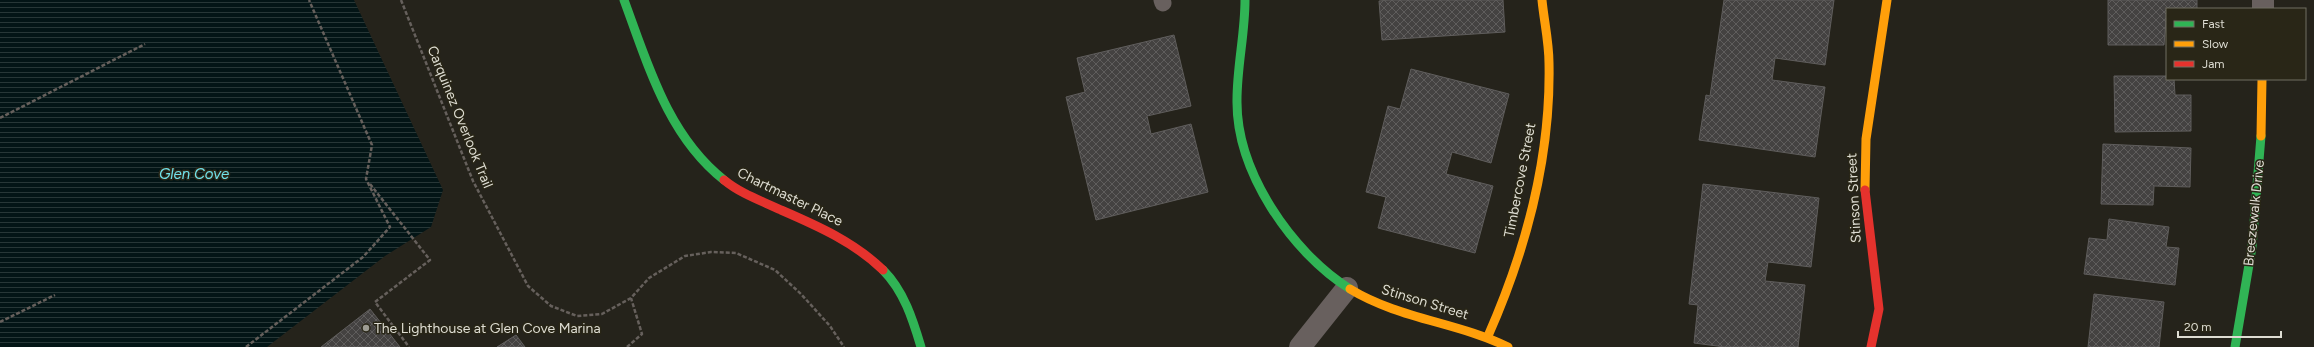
<svg xmlns="http://www.w3.org/2000/svg" width="2314" height="347" font-family="Figtree,sans-serif">
<defs>
<pattern id="water-rules" width="6" height="5" patternUnits="userSpaceOnUse"><rect width="6" height="5" fill="#031516"/><path d="M0 2.5h6" fill="none" stroke="#273737"/></pattern>
<pattern id="building-cross-hatch" width="8" height="8" patternUnits="userSpaceOnUse"><rect width="8" height="8" fill="#444241"/><path d="M0 0l8 8M0 8l8-8" fill="none" stroke="#5f5d5c"/></pattern>
</defs>
<rect width="100%" height="100%" fill="#25231b"/>
<path fill="url(#water-rules)" d="M0,0H354L443,190L431,227L385,256L267,347H0Z"/>
<g fill="url(#building-cross-hatch)" stroke="#5f5d5c">
<path d="M1389,0H1503L1505,32L1382,40L1379,1Z"/>
<path d="M1724,0H1834L1825,65L1775,58L1772,80L1825,87L1815,157L1699,140L1706,95L1710,96Z"/>
<path d="M2108,0H2197V9H2167L2164,45H2108Z"/>
<path d="M1174,35L1191,106L1147,116L1151,134L1191,124L1208,192L1096,220L1066,97L1085,92L1077,58Z"/>
<path d="M1411,69L1509,94L1491,163L1452,152L1446,174L1493,186L1475,253L1378,228L1386,197L1366,192L1388,106L1400,109Z"/>
<path d="M2114,76H2167V79H2174L2175,95H2191V131L2115,132Z"/>
<path d="M2103,144L2191,148L2190,187L2154,186L2153,205L2101,204Z"/>
<path d="M1703,184L1819,198L1811,267L1768,262L1765,281L1805,285L1798,347H1725L1694,343L1698,305L1689,304Z"/>
<path d="M2109,219L2169,227L2166,247L2179,248L2175,285L2084,274L2089,238L2107,240Z"/>
<path d="M2094,294L2164,302L2159,347H2088Z"/>
<path d="M370,309L400,347H321Z"/>
<path d="M516,335L525,347H497Z"/>
</g>
<g fill="none" stroke-linecap="round" stroke-linejoin="round">
<g stroke="#66605c" stroke-width="2.5" stroke-dasharray="4 2" stroke-linecap="butt">
<path d="M401,0L473,181L528,286L551,306L577,316L602,314L631,298L649,278L685,256L711,252L736,253L775,270L801,294L830,326L844,347"/>
<path d="M0,118L145,44"/>
<path d="M370,184L430,260L375,302L409,347"/>
<path d="M0,322L55,295"/>
<path d="M246,347L363,257L390,227L366,179L372,145L309,0"/>
<path d="M627,347L642,334L631,298"/>
</g>
<path stroke="#68605e" stroke-width="17" d="M1162,0L1163,3"/>
<g stroke="#68605e" stroke-width="22">
<path d="M2263,9V0"/>
<path d="M1300,347L1347,288"/>
</g>
<g stroke="#30b455" stroke-width="9">
<path d="M624,0C648,65 668,136 724,180"/>
<path d="M1245,0C1245,34 1237,66 1237,100C1236,171 1291,252 1350,289"/>
<path d="M883,270C904,291 913,320 921,347"/>
<path d="M2235,347L2252,247L2261,136"/>
</g>
<g stroke="#ff9f0a" stroke-width="9">
<path d="M2261,136L2262,79"/>
<path d="M1865,190L1866,139L1887,0"/>
<path d="M1350,289C1399,319 1457,322 1508,347"/>
<path d="M1488,336C1526,250 1551,158 1549,63C1549,42 1544,21 1542,0"/>
</g>
<g stroke="#e5322d" stroke-width="9">
<path d="M724,180C741,194 762,201 781,210C818,226 854,242 883,270"/>
<path d="M1865,190L1879,309L1871,347"/>
</g>
</g>
<circle fill="#9d9c93" stroke="#292617" stroke-width="1.5" cx="366" cy="328" r="4"/>
<g text-anchor="middle" dominant-baseline="central" stroke-width="3" stroke-linejoin="round" paint-order="stroke">
<g font-size="14" fill="#deddd3" stroke="#292617">
<text transform="translate(460 117) rotate(68)">Carquinez Overlook Trail</text>
<text transform="translate(1520 180) rotate(-79)">Timbercove Street</text>
<text transform="translate(790 197) rotate(26)">Chartmaster Place</text>
<text transform="translate(1854 198) rotate(-93)">Stinson Street</text>
<text transform="translate(2254 213) rotate(-84)">Breezewalk Drive</text>
<text transform="translate(1425 302) rotate(17)">Stinson Street</text>
</g>
<g font-size="14" fill="#deddd3" stroke="#292617" text-anchor="start">
<text x="374" y="328">The Lighthouse at Glen Cove Marina</text>
</g>
<g font-size="15" font-style="italic" fill="#71e1e9" stroke="#292617">
<text x="194" y="174">Glen Cove</text>
</g>
</g>
<rect x="2166" y="8" width="140" height="72" fill="#292617" stroke="#716f62"/>
<rect x="2174" y="21" width="20" height="6" fill="#30b455" stroke="#716f62"/>
<text x="2202" y="28" font-size="12" fill="#deddd3">Fast</text>
<rect x="2174" y="41" width="20" height="6" fill="#ff9f0a" stroke="#716f62"/>
<text x="2202" y="48" font-size="12" fill="#deddd3">Slow</text>
<rect x="2174" y="61" width="20" height="6" fill="#e5322d" stroke="#716f62"/>
<text x="2202" y="68" font-size="12" fill="#deddd3">Jam</text>
<path d="M2178 331v6h103v-6" fill="none" stroke="#deddd3" stroke-width="2"/>
<text x="2184" y="331" font-size="12" fill="#deddd3" stroke="#292617" stroke-width="3" paint-order="stroke">20 m</text>
</svg>
